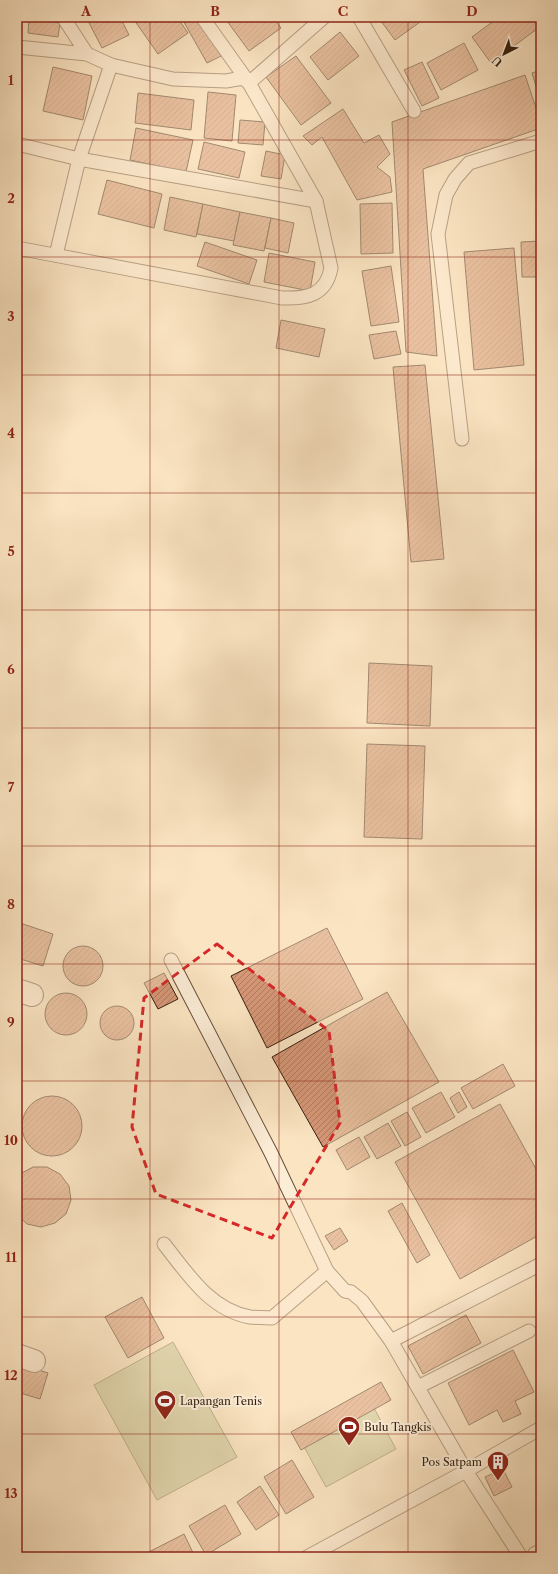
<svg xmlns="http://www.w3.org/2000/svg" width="558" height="1574" font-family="'Libre Caslon Text',serif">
<defs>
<pattern id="building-hatch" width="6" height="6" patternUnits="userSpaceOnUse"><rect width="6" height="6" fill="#d69777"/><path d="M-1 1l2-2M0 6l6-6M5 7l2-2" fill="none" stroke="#ae7b60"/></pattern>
</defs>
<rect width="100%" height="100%" fill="#fbe4c2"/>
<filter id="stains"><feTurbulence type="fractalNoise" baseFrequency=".005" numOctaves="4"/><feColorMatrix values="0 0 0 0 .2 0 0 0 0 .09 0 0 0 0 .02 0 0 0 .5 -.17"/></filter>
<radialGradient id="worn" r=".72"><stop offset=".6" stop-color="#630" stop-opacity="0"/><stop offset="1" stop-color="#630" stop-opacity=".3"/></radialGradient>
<g fill="#c1c392" stroke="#7a704f">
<path d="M173,1342L237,1457L157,1500L94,1385Z"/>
<path d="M373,1406L396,1449L326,1487L303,1445Z"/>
</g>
<g fill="url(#building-hatch)" stroke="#341d0c">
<path d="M86,17H120L129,35L102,48Z"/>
<path d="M132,17H177L188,33L158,54Z"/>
<path d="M181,17H198L221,56L207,63Z"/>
<path d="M224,17H273L281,28L249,51Z"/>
<path d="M378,17H427L395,40Z"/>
<path d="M499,17H541V26L491,63L472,37Z"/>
<path d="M29,19L60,23L58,37L28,33Z"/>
<path d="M340,32L359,56L328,80L310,57Z"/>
<path d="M464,43L478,70L441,90L427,63Z"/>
<path d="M296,56L331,103L301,125L266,77Z"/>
<path d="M422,62L439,98L422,106L404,70Z"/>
<path d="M53,67L92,76L83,120L43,111Z"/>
<path d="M541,70V103L532,73Z"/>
<path d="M525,75L541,123V128L423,169L437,356L406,352L392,122Z"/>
<path d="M208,92L236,95L232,141L204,138Z"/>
<path d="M138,93L194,100L191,130L135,123Z"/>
<path d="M343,109L364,143L379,135L390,154L377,167L390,177L392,192L357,200L322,137L312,145L303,136Z"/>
<path d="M240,120L265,122L263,145L238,143Z"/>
<path d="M136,128L193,140L186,172L130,160Z"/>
<path d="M204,142L245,152L239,178L198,169Z"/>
<path d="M266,151L285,155L281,179L261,176Z"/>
<path d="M107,180L162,194L154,228L98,214Z"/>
<path d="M170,197L203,204L196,237L164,230Z"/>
<path d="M392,203L393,253L361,254L360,204Z"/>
<path d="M203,204L240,212L234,241L197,234Z"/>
<path d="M240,212L271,218L264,251L233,245Z"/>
<path d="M271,218L294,223L288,253L265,248Z"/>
<path d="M541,241V277H522L521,242Z"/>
<path d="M205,242L257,260L249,284L197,266Z"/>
<path d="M514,248L524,365L474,370L464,252Z"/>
<path d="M269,253L315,262L310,291L264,282Z"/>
<path d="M391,266L399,322L371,326L362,271Z"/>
<path d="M281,320L325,329L319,357L276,348Z"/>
<path d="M396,331L401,354L374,359L369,335Z"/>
<path d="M425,365L444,559L411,562L393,367Z"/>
<path d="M369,663L432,666L430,726L367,723Z"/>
<path d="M367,744L425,746L422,839L364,837Z"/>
<path d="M17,922L53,934L43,966L17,958Z"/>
<path d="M327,928L363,999L267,1048L231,976Z"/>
<circle cx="83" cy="966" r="20"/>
<path d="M164,973L178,999L158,1009L144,983Z"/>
<path d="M387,992L439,1082L323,1147L272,1057Z"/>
<circle cx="66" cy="1014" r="21"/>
<circle cx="117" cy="1023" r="17"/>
<path d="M503,1064L515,1086L473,1109L461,1088Z"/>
<path d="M441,1092L455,1117L426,1133L412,1108Z"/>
<path d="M459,1092L467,1107L458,1113L450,1098Z"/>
<circle cx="52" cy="1126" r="30"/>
<path d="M500,1104L541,1178V1234L460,1279L395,1162Z"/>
<path d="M407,1112L421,1137L405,1146L391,1121Z"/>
<path d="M388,1123L401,1146L377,1159L364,1137Z"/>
<path d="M359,1137L370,1157L347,1170L336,1150Z"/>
<path d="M33,1167H47L60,1174L69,1186L71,1200L66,1214L55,1223L41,1227L27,1224L17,1215V1178L20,1174Z"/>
<path d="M402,1203L430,1255L417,1263L388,1211Z"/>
<path d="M340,1228L348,1241L334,1250L325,1236Z"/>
<path d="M142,1297L164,1338L128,1358L105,1317Z"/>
<path d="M466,1315L481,1343L423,1374L408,1346Z"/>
<path d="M513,1350L534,1392L515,1401L521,1414L503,1422L497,1410L469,1425L448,1383Z"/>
<path d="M17,1363L48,1373L40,1399L17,1392Z"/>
<path d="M381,1382L391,1400L301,1450L291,1432Z"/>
<path d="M292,1460L314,1497L286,1514L264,1477Z"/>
<path d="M503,1469L512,1487L494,1496L485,1477Z"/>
<path d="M260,1486L279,1515L256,1530L237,1502Z"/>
<path d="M225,1505L241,1534L206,1555L189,1526Z"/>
<path d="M184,1534L195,1557H144L143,1555Z"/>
</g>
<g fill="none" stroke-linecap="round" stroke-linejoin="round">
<g stroke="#664f3a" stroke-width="15">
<g id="service">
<path d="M63,17L87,54"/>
<path d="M359,17L414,111"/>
<path d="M17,47L87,54L111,65L173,79L226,81L243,78L249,83L324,17"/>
<path d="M17,144L79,159L316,201"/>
<path d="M17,248L282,298C307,299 326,295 331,268L316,201L249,83L202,17"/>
<path d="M56,255L79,159L111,65"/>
<path d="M462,439L438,234L446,195L455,179L469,163L541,141"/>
<path d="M171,960L271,1153L327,1271"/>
<path d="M164,1244C187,1273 210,1310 250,1317C257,1318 264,1317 272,1318L327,1271L345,1291L351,1292L362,1301L391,1341L466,1471L521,1557"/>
<path d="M391,1341L541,1264"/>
<path d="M418,1387L529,1331"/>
<path d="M307,1557L466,1471L541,1428"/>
</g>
</g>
<g stroke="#664f3a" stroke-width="24">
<g id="minor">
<path d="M17,990L32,995"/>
<path d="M17,1355L34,1361"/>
</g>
</g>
<g stroke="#664f3a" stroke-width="24">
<path id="tertiary" d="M538,1557L541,1556"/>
</g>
<use href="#service" stroke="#fcedd7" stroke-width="13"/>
<use href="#minor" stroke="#fcedd7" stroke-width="22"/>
<use href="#tertiary" stroke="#fcedd7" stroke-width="22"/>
</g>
<path d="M0 0H558V1574H0ZM217,944L329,1031L340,1123L272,1238L156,1194L132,1127L144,998Z" fill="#fbe4c2" fill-opacity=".55" fill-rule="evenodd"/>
<path fill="none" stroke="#d62828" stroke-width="3" stroke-dasharray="8 5" stroke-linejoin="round" d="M217,944L329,1031L340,1123L272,1238L156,1194L132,1127L144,998Z"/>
<path fill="none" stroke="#8f2418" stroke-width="1" stroke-opacity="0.55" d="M150,17V1557M279,17V1557M408,17V1557M17,140H541M17,257H541M17,375H541M17,493H541M17,610H541M17,728H541M17,846H541M17,964H541M17,1081H541M17,1199H541M17,1317H541M17,1434H541"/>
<defs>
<g id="stadium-pin" transform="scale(1.15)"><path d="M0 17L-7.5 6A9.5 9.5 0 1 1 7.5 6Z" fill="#8f2418" stroke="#fcedd7"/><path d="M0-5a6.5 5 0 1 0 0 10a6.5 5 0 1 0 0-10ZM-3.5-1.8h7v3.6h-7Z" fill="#fff"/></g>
<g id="building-pin" transform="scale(1.15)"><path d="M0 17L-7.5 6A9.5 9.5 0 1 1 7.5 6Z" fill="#8f2418" stroke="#fcedd7"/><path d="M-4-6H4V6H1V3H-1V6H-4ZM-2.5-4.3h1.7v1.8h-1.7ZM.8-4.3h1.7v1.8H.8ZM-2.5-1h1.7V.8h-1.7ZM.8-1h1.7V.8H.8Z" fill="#fff"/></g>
</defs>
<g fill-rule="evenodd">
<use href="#stadium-pin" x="165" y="1401"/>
<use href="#stadium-pin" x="349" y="1427"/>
<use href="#building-pin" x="498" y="1462"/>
</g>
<g text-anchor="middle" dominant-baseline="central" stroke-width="4" stroke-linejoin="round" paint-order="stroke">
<g font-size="11" fill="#341d0c" stroke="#fcedd7" text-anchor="start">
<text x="180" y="1401">Lapangan Tenis</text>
<text x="364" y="1427">Bulu Tangkis</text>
<text x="482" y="1462" text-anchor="end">Pos Satpam</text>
</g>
</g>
<rect width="558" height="1574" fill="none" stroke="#fbe4c2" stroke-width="44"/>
<g transform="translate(504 54) rotate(222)" stroke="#fcedd7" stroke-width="3" paint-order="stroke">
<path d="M0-3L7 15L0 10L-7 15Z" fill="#341d0c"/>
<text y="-6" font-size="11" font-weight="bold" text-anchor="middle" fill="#341d0c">U</text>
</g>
<rect x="22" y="22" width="514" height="1530" fill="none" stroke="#8f2418" stroke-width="1.5"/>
<g font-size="13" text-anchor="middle" font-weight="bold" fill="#8f2418">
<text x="86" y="16">A</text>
<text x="215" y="16">B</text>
<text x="343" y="16">C</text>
<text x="472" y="16">D</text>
<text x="11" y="85">1</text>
<text x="11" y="203">2</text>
<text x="11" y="321">3</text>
<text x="11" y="438">4</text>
<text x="11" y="556">5</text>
<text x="11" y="674">6</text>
<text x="11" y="792">7</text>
<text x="11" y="909">8</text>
<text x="11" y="1027">9</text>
<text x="11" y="1145">10</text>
<text x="11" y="1262">11</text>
<text x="11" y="1380">12</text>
<text x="11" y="1498">13</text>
</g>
<rect width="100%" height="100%" filter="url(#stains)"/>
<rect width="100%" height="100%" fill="url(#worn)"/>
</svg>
